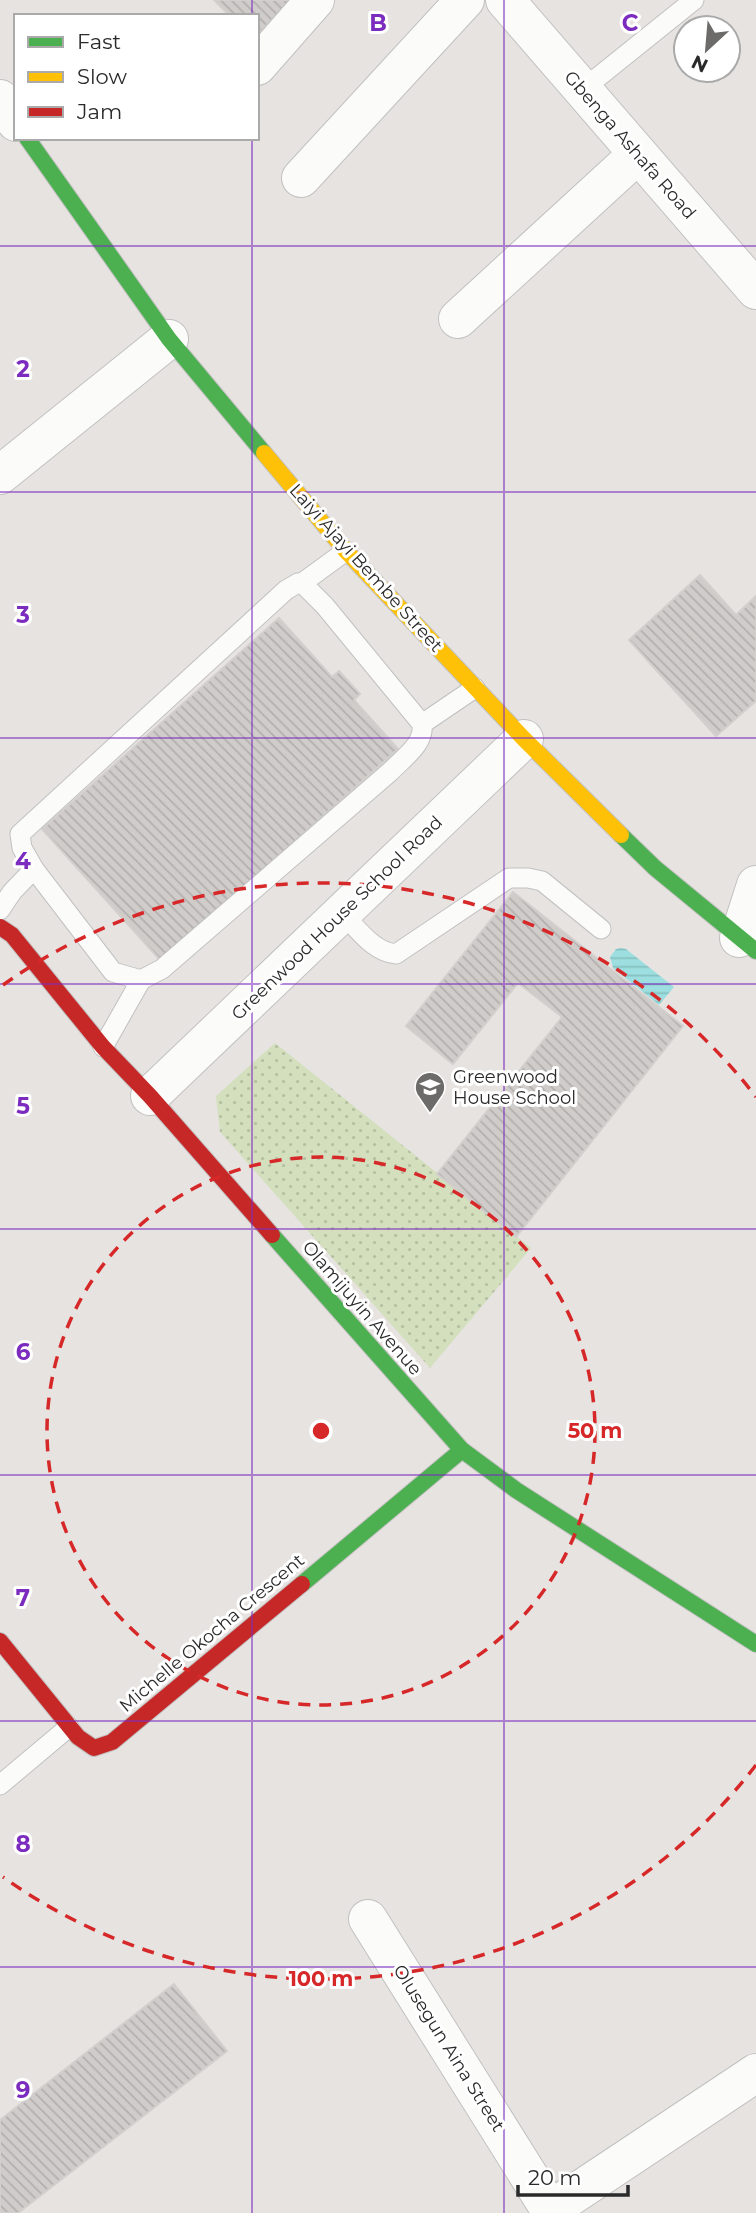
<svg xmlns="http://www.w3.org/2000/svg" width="756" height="2213" font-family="Montserrat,sans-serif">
<defs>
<pattern id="grass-dots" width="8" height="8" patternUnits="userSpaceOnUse" patternTransform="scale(1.75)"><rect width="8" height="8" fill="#d3dfbd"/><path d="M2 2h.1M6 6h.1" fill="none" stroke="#b5c0a3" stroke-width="1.8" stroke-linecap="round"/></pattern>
<pattern id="water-rules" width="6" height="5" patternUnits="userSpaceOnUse" patternTransform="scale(1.75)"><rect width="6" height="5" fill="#9ddfe0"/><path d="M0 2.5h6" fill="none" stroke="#87c0c0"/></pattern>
<pattern id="building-back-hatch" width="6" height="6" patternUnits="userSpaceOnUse" patternTransform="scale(1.75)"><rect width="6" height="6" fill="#cfccca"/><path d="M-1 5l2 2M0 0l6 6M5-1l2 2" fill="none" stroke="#b2afae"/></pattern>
</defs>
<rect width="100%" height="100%" fill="#e7e3e1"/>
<path fill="url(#grass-dots)" d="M275,1043L531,1248L430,1368L220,1132L216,1096Z"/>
<path fill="url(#water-rules)" d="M621,948L626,949L674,987L659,1005L613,968L610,957L616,949Z"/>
<g fill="url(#building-back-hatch)" stroke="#d2cfcd" stroke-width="2">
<path d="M214,0H291L257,35V16H230Z"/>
<path d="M700,575L736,615L756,596V701L716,736L629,640Z"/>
<path d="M279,618L332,677L339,671L360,694L354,700L398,749L161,961L42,829Z"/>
<path d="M513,892L683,1026L516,1237L437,1174L562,1017L518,983L453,1064L406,1026Z"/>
<path d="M174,1984L227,2051L18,2213H0V2120Z"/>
</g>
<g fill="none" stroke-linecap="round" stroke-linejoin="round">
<g stroke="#c2c1c1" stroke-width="21">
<g id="lane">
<path d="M582,90L694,0"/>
<path d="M298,583H302L325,606L422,724C425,744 403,758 391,771L162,969L141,980L113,972L34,869L22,848L20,834L286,590Z"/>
<path d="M302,583L346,551"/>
<path d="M422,724L475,688"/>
<path d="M0,910L12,892L34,869"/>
<path d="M342,913C358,929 373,952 396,954L509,878H528L542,881L601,929"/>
<path d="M103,1047L141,980"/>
<path d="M0,1785L69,1727"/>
</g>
</g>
<g stroke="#c2c1c1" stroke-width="40">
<g id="street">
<path d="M505,0L756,290"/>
<path d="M257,66L315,0"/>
<path d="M0,99L16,122"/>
<path d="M301,178L465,0"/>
<path d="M458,319L638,154"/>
<path d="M0,475L169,339"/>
<path d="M739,938L756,885"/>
<path d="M150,1096L524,739"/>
<path d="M368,1919L552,2213"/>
<path d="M550,2210L756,2073"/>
</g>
</g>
<g stroke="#c2c1c1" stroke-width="18">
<g id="fast">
<path d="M27,138L169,339L264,453"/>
<path d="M621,835L655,868L756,951"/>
<path d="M272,1235L462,1450L516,1490L756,1644"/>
<path d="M302,1584L462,1450"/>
</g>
</g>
<g stroke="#c2c1c1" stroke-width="18">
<path id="slow" d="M264,453L346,551L524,739L621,835"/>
</g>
<g stroke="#c2c1c1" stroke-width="18">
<g id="jam">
<path d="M0,927L12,935L103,1047L150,1096L272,1235"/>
<path d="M0,1641L78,1737L94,1748L112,1742L302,1584"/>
</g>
</g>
<use href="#lane" stroke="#fbfbfa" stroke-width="19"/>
<use href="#street" stroke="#fbfbfa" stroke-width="38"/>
<use href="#fast" stroke="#4caf50" stroke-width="16"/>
<use href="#slow" stroke="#ffc107" stroke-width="16"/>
<use href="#jam" stroke="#c62828" stroke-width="16"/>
</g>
<path fill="none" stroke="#7b2cbf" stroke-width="2" stroke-opacity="0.55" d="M252,0V16M504,0V2213M252,138V2213M0,246H756M0,492H756M0,738H756M0,984H756M0,1229H756M0,1475H756M0,1721H756M0,1967H756"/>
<g fill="none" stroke="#d62828" stroke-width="3.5" stroke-dasharray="12 9">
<circle cx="321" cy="1431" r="274"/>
<path d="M756 1765A548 548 0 0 1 3 1877M3 985A548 548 0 0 1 756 1097"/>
</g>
<defs>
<g id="school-pin" transform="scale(1.575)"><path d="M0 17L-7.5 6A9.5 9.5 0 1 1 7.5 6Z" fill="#6c6b6a" stroke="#fff"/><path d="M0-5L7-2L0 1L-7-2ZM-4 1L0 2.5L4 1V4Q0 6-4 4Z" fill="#fff"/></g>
</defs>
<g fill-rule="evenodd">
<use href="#school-pin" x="430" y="1087"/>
</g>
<g text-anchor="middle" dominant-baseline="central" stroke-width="6" stroke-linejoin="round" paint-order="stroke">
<g font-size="18" fill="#2a2a2a" stroke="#fff">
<text transform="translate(630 145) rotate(49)">Gbenga Ashafa Road</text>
<text transform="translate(366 568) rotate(48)">Laiyi Ajayi Bembe Street</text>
<text transform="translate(337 918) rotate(-44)">Greenwood House School Road</text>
<text transform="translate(362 1308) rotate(49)">Olamijuyin Avenue</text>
<text transform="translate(212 1633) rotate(-40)">Michelle Okocha Crescent</text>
<text transform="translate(449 2048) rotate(58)">Olusegun Aina Street</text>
</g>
<g font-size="18" fill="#2a2a2a" stroke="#fff" text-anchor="start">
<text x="453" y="1077">Greenwood<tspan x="453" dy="21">House School</tspan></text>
</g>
</g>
<g font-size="23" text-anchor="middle" font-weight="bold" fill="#7b2cbf" stroke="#fff" stroke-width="6" stroke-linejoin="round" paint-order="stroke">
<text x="378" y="31">B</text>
<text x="630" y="31">C</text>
<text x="23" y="377">2</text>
<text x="23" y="623">3</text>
<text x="23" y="869">4</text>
<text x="23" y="1114">5</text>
<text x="23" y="1360">6</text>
<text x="23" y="1606">7</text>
<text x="23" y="1852">8</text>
<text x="23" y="2098">9</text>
</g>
<circle cx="321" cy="1431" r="10" fill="#d62828" stroke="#fff" stroke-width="3.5"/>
<g font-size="21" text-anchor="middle" font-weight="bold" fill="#d62828" stroke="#fff" stroke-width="6" stroke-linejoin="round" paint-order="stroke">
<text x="595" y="1438">50 m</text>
<text x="321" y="1986">100 m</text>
</g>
<rect x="14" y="14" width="245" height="126" fill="#ffffff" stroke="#aaaaaa" stroke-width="2"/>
<rect x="28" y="37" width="35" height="10" fill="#4caf50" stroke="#aaaaaa" stroke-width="2"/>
<text x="77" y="49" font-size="21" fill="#2a2a2a">Fast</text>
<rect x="28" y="72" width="35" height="10" fill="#ffc107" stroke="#aaaaaa" stroke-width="2"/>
<text x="77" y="84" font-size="21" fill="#2a2a2a">Slow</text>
<rect x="28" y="107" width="35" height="10" fill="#c62828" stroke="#aaaaaa" stroke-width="2"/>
<text x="77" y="119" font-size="21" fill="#2a2a2a">Jam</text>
<g transform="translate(707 49) rotate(206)"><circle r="33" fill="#ffffff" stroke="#aaaaaa" stroke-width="2"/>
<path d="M0-5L12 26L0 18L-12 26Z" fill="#6c6b6a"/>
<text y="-10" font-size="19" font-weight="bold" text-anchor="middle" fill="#2a2a2a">N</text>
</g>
<path d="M518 2185v10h110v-10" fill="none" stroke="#2a2a2a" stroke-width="3.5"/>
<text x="528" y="2185" font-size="21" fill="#2a2a2a" stroke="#ffffff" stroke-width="5" paint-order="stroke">20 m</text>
</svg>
